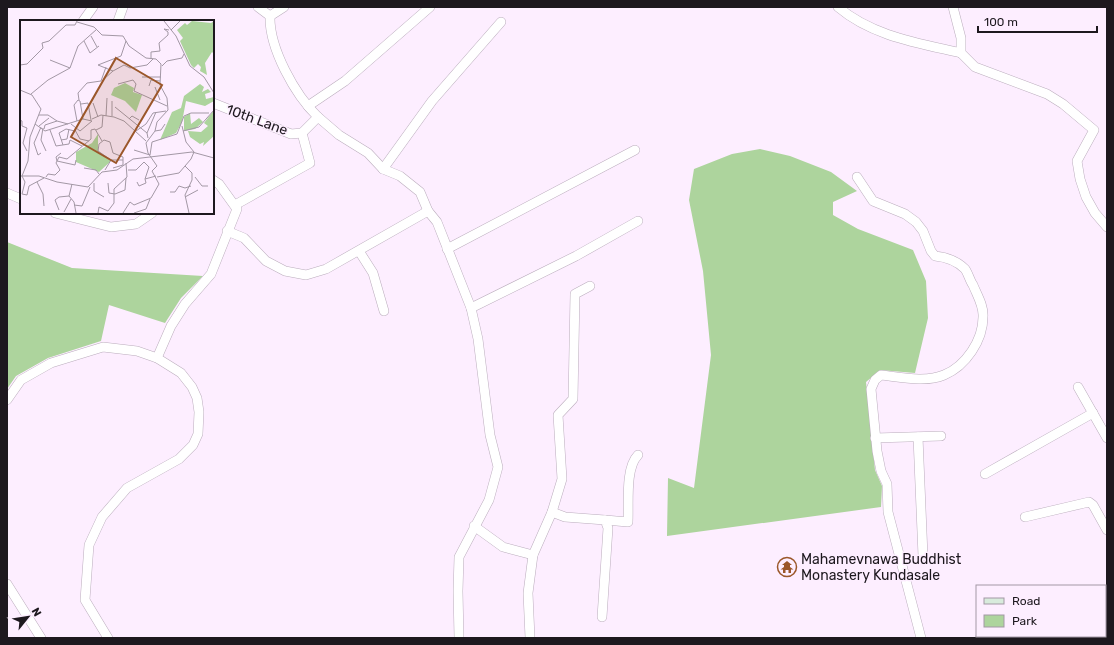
<svg xmlns="http://www.w3.org/2000/svg" width="1114" height="645" font-family="Rubik,sans-serif">
<rect width="100%" height="100%" fill="#fdeeff"/>
<g fill="#add49d">
<path d="M760,149L790,156L831,172L857,191L833,202V215L858,229L913,250L926,281L928,318L915,373L880,370L866,382L875,470L882,486L881,507L667,536L668,478L694,488L711,355L703,271L689,200L694,169L732,154Z"/>
<path d="M7,242L72,268L203,276L181,298L165,323L109,305L101,341L48,358L16,376L7,389Z"/>
</g>
<g fill="none" stroke-linecap="round" stroke-linejoin="round">
<g stroke="#bbadbd" stroke-width="10">
<g id="street">
<path d="M258,7L270,16C269,48 295,95 318,117L302,133"/>
<path d="M838,7C872,36 918,43 961,53"/>
<path d="M953,7L961,38V53L975,67L1047,94L1063,104L1094,130L1077,161L1080,179L1086,197L1095,213L1107,227"/>
<path d="M270,16L284,7"/>
<path d="M83,21L93,7"/>
<path d="M118,21L123,7"/>
<path d="M213,103L291,134L302,133"/>
<path d="M308,106L345,81L430,7"/>
<path d="M318,117L339,135L368,153L383,169L400,176L420,192L428,211L437,222L471,308L478,339L490,435L498,467L489,500L459,557L458,591L459,638"/>
<path d="M383,169L432,101L501,22"/>
<path d="M857,177L873,201L905,214L916,222L923,231L931,251L935,256C945,257 957,261 965,269C968,273 970,281 973,285C977,295 984,306 983,317C983,340 966,366 944,375C925,383 900,377 881,375L875,380L871,389L877,451L881,471L887,484L888,512L921,638"/>
<path d="M7,193L21,199"/>
<path d="M235,205L310,163L302,133"/>
<path d="M55,213L111,227L136,224L152,213"/>
<path d="M227,231L244,238L266,261L285,271L306,275L326,269L428,211"/>
<path d="M447,249L635,150"/>
<path d="M359,251L373,273L384,311"/>
<path d="M471,308L576,256L638,221"/>
<path d="M157,358L171,326L185,304L211,274L237,209L219,184L213,180"/>
<path d="M1078,387L1107,438"/>
<path d="M7,400L21,380L51,363L103,347L137,351L157,358L181,373L192,387L197,398L199,412L198,434L193,445L179,459L127,488L102,517L89,545L85,600L108,638"/>
<path d="M918,437L923,556"/>
<path d="M875,438L941,436"/>
<path d="M985,474L1093,413"/>
<path d="M552,512L565,517L605,520L608,528L602,617"/>
<path d="M1025,517L1089,502L1093,505L1107,530"/>
<path d="M605,520L628,522C629,503 625,468 638,455"/>
<path d="M474,526L503,547L533,555"/>
<path d="M7,584L41,638"/>
<path d="M530,638L528,593L533,555L552,512L562,479L558,415L573,399L575,294L590,286"/>
<path d="M980,638L982,636"/>
</g>
</g>
<g stroke="#bbadbd" stroke-width="14">
<g id="secondary">
<path d="M1105,624L1107,622"/>
<path d="M1089,638L1090,636"/>
</g>
</g>
<use href="#street" stroke="#fff" stroke-width="9"/>
<use href="#secondary" stroke="#d8ebdc" stroke-width="12"/>
</g>
<defs>
<g id="temple-ring" transform="scale(1)"><circle r="9.5" fill="#fdeeff" stroke="#9b572a" stroke-width="1.5"/><path d="M0-6L5-2H3V0L6.5 2.5H4V6H1.5V3h-3V6H-4V2.5H-6.5L-3 0V-2H-5Z" fill="#9b572a"/></g>
</defs>
<g fill-rule="evenodd">
<use href="#temple-ring" x="787" y="567"/>
</g>
<g text-anchor="middle" dominant-baseline="central" stroke-width="3" stroke-linejoin="round" paint-order="stroke">
<g font-size="14" fill="#1d181e" stroke="#fdeeff">
<text transform="translate(257 120) rotate(20)">10th Lane</text>
</g>
<g font-size="14" fill="#1d181e" stroke="#fdeeff" text-anchor="start">
<text x="801" y="559">Mahamevnawa Buddhist<tspan x="801" dy="16">Monastery Kundasale</tspan></text>
</g>
</g>
<g transform="translate(20 20)">
<rect width="194" height="194" fill="#fdeeff"/>
<path d="M172,1L191,3L194,1V34L192,32L185,43L187,55L180,51L181,47L178,44L174,48L171,45L160,21L163,18L157,10L165,3L167,5ZM105,63L114,68L113,72L122,75L116,92L105,81L91,75L94,68ZM180,64L184,67L182,72L188,69L191,72L185,74L186,79L194,77V81L185,86L166,81L162,102L156,113L140,120L152,92L161,88L164,76ZM194,90V116L183,126L184,122L180,124L170,117L168,111L181,112L188,106L184,103ZM170,93L171,104L179,98L183,102L175,109L164,111V97ZM78,114V131L91,141L79,152L56,142V132L72,123Z" fill="#add49d"/>
<path fill="none" stroke="#a398a5" stroke-width="1" d="M144,1L156,16L170,46L184,57L194,73M57,2L74,7L82,15L103,16L109,26L126,38L136,39L141,44L140,65L147,78L148,90L137,102L135,111L126,123L128,133L137,146L132,151L139,164L131,178L114,185L110,182L103,193M151,10L160,1M71,16L77,27M64,21L70,33L79,26M131,39V32L140,31L139,23L148,15V12L144,9L149,10M30,40L50,48M0,45L7,44L23,28L22,23L29,21L46,5H55L57,1M78,45L93,51L104,45L110,48L127,45L133,39M78,45L101,36L106,21M142,46L147,41L162,38L164,34M122,57H141M84,59L93,51M98,64L113,60L116,64L114,71L147,86M129,66L131,60L140,61M135,67L140,80M0,70L12,75L21,89L10,117L8,141L2,156L5,162L2,174L7,175L9,166L24,158M11,74L28,60L50,48L58,26L77,9M59,80L58,73L67,63L81,61L86,47M73,83L78,97M61,84L68,83L71,100M95,87L127,113L128,118M19,95H28L37,101L48,104M86,96L87,78M92,96V81M72,99L81,95L94,97L104,101L126,121M109,99L112,96L119,100M0,100L2,101V106L7,108L3,123L7,131M57,101L54,85L58,80L60,81L63,99M15,104L25,111L63,99L72,101M51,104L60,111L72,101M19,106L29,98M162,106L166,122L174,132L171,139L165,146L172,153V160L165,175L169,193M23,108L21,120L26,131M24,109L25,105L37,101M30,110L36,126L49,124L50,120L62,126M55,110L60,119L69,121M76,110L82,107L83,95M116,111L126,104L133,93L146,91M135,111L141,110L145,104M163,111L179,107L194,90M127,113L136,92M41,120L47,119L49,109M43,125L39,113L46,109L55,111M114,130L130,135L132,122L157,114L164,96L171,93H189M21,133L18,135L14,123L21,107M41,133L36,137L37,141L55,145L56,140M91,140L78,131L79,124L84,120L90,122L93,133L103,137V145L93,148M64,148L76,150L79,154M85,150L91,140H103M108,150H116L124,142L129,147L125,159L136,156M0,156H19L37,162L68,167L82,152L97,150L113,139L172,132L194,138M26,157L28,154L35,155L40,150L36,143L39,137L47,139L71,119V110L75,109L82,121M137,157L159,153L165,146M175,157L182,166H188M17,162L23,174L24,186M117,162L119,166L126,163L125,159M74,163V171L84,177M88,163L89,173L95,174L105,170L106,158M150,172H155L159,166L165,168L171,166M49,176L54,182L56,193M165,177L178,170M54,185L62,186L70,167M39,190L35,180L39,177L49,176L52,164M44,192L51,179M78,193L79,187L88,191L94,183V169L107,157L106,143M114,193L126,189L130,179"/>
<path fill="#9b572a" fill-opacity="0.15" stroke="#9b572a" stroke-width="2" d="M96,38L142,65L96,143L51,117Z"/>
<rect width="194" height="194" fill="none" stroke="#1d181e" stroke-width="2"/>
</g>
<rect width="1114" height="645" fill="none" stroke="#1d181e" stroke-width="16"/>
<rect x="976" y="585" width="130" height="52" fill="#fdeeff" stroke="#a398a5"/>
<rect x="984" y="598" width="20" height="6" fill="#d8ebdc" stroke="#a398a5"/>
<text x="1012" y="605" font-size="12" fill="#1d181e">Road</text>
<rect x="984" y="615" width="20" height="12" fill="#add49d" stroke="#a398a5"/>
<text x="1012" y="625" font-size="12" fill="#1d181e">Park</text>
<g transform="translate(28 617) rotate(60)" stroke="#fdeeff" stroke-width="3" paint-order="stroke">
<path d="M0-3L7 15L0 10L-7 15Z" fill="#1d181e"/>
<text y="-6" font-size="11" font-weight="bold" text-anchor="middle" fill="#1d181e">N</text>
</g>
<path d="M978 26v6h119v-6" fill="none" stroke="#1d181e" stroke-width="2"/>
<text x="984" y="26" font-size="12" fill="#1d181e" stroke="#fdeeff" stroke-width="3" paint-order="stroke">100 m</text>
</svg>
